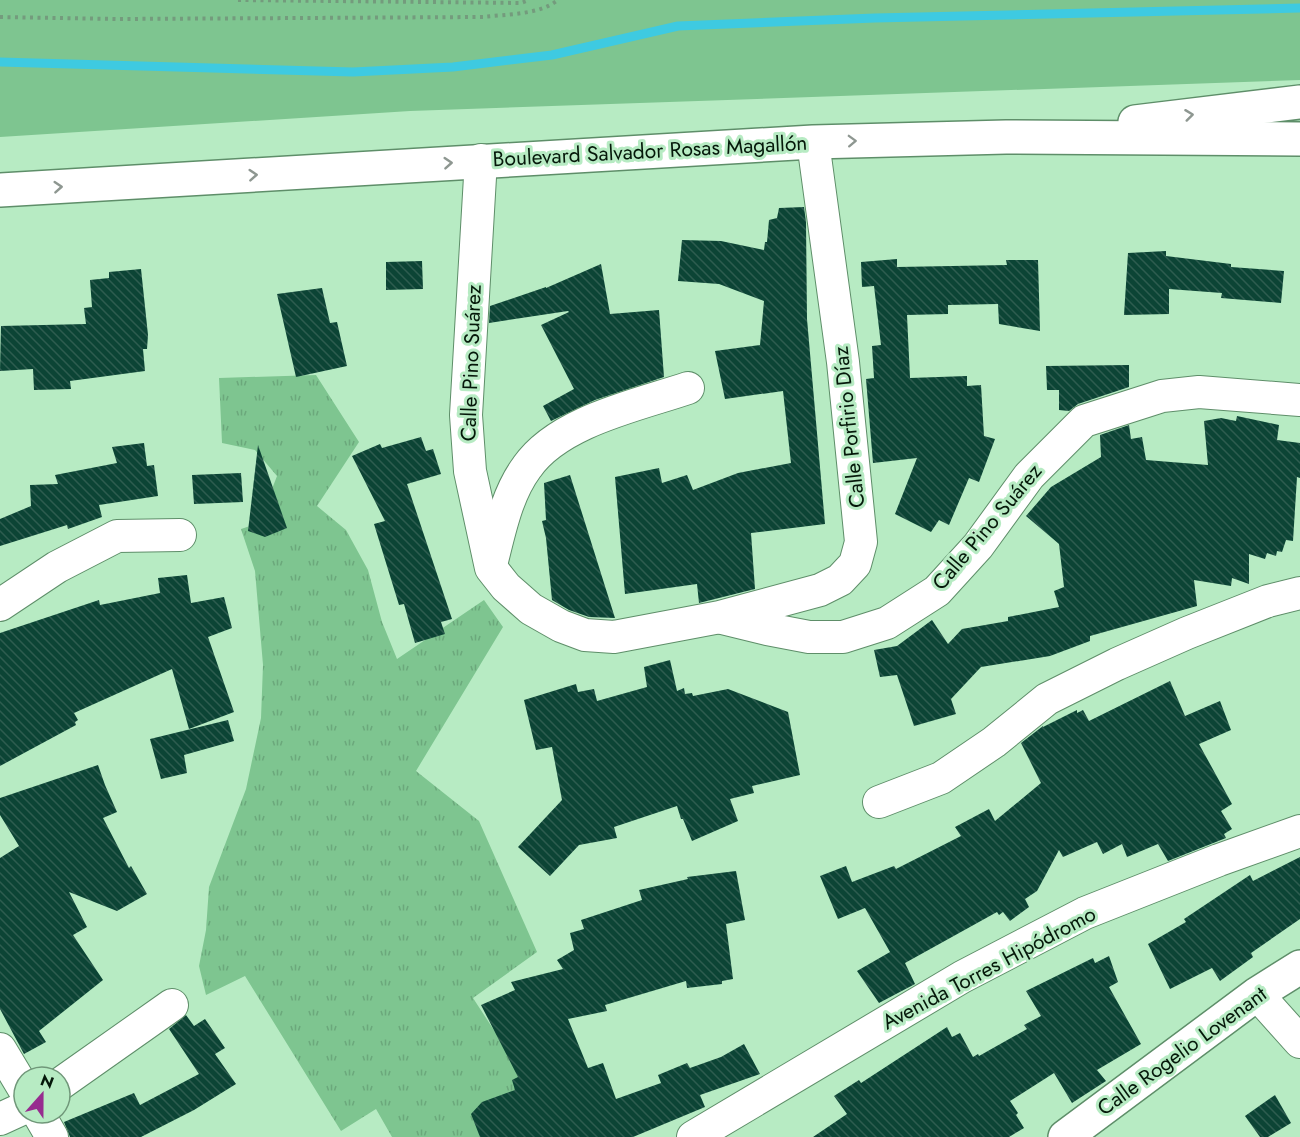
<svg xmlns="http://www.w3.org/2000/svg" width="1300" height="1137" font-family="Jost,sans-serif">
<defs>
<pattern id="grass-tufts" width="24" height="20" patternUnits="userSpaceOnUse" patternTransform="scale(1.5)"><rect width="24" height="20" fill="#7ec590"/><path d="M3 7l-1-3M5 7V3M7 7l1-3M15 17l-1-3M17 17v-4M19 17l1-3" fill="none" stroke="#6ba87b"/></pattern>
<pattern id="building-back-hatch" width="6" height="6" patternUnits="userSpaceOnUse" patternTransform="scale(1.5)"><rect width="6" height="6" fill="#0c4435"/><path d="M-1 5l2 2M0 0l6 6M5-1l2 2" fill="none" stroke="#2e5c4f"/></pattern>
</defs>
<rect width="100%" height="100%" fill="#b7ebc3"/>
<path fill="url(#grass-tufts)" d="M316,375L359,442L317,506L346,530L368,570L382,622L397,659L484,600L503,627L416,771L479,821L537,952L473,998L531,1087L485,1137H392L376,1109L341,1131L245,976L206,995L199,966L206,930L209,887L246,789L261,718L263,665L255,571L241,529L259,523L277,476L255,450L222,443L219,378Z"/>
<path fill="#7ec590" d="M0,0H1300V80L410,111L0,137Z"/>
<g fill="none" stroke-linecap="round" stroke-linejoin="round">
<path stroke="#3ecae1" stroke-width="9" d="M0,62L353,72L453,67L552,55L678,26L875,18L1300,8"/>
</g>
<g fill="url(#building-back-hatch)">
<path d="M804,207L806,222L807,319L825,524L751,533L755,589L699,603L697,584L625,594L615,477L659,468L662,483L687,475L693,490L738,473L791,463L783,391L725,399L715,351L760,345L764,301L719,284L678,281L682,240L721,241L764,250L765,242H767L769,220L777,218L779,208Z"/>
<path d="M1166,251V256L1231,264V267L1284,271L1281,303L1221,298L1222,293L1169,289V314L1124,315L1128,253Z"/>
<path d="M897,259V267L1007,265L1006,260H1038L1040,331L999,324L998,304L948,305V314L907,315L910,378L967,376V386L981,385L984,436L995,439L979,482L969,478L949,525L939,520L931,532L895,514L917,458L873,463L866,379L874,378L872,346L881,345L874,286L862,287L861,262Z"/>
<path d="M422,261L423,289L386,290V262Z"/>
<path d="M601,264L610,314L659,310L664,377L595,400L551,421L543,406L574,389L541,325L569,312L568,311L489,323L490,306L546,287V288Z"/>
<path d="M141,269L148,335L147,349H143L145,371L70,381L71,389L34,390L33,369L0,371L1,326L86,324L84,308L92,307L90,280L109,278V272Z"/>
<path d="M322,288L330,323L337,322L347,366L296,377L277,294Z"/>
<path d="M1129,365V387L1078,404L1069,411L1059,410V390H1047L1046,366Z"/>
<path d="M1237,416L1279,425L1277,440L1300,443V478L1297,477L1293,541L1286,540L1282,552L1277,551L1276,556L1267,553L1265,559L1249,554V584L1232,578L1231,586L1194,580L1197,606L1090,636V641L1050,656L981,667L951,699L956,714L914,726L897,675L880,677L874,650L897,646L932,620L948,644L962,629L1008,621V617L1059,607L1054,591L1064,587L1059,544L1026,516L1051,487L1101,457L1100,435L1129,425L1131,439L1142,437L1146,460L1208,465L1204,421L1221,418L1236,421Z"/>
<path d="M421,437L426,451L433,449L441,474L407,484L452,619L441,622L445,634L415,643L404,604L399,605L374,524L385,521L352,456L380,444L382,448Z"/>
<path d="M144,443L147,466L154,465L158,496L99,505L102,517L68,529L67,525L0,546V519L31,506L30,485L58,484L55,475L117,463L112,447Z"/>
<path d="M258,445L287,528L265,537L248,531Z"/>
<path d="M241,473L243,502L194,504L192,475Z"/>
<path d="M570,475L615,618L589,617L569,610L552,600L546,538L542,521L546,520L544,483Z"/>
<path d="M187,575L191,603L224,597L232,628L208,637L234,712L189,729L172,669L74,713L78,720L75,722L76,725L0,766V633L99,600L100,605L160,593L158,578Z"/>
<path d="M670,660L677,691L684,688L685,694L692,693L693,696L728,689L788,712L800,775L752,786L754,793L730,799L738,821L692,841L683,819H681L677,806L614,827L617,838L579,845L550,876L518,847L562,800L552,747L536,750L524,700L576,684L578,692L594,689L597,701L647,687L644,667Z"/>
<path d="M1170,681L1185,716L1220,701L1231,730L1199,744L1232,804L1221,811L1232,829L1224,834L1226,838L1168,861L1158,844L1127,857L1122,844L1103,854L1097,842L1063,857L1059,850L1037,891L1025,899L1029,907L1010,921L1003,912L999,915L997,912L905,963L915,984L879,1003L857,971L890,952L865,908L838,919L820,876L846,866L852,882L894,866L896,869L961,836L955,827L989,809L995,821L1041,783L1021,743L1043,726V727L1077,710V713L1083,710L1089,721Z"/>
<path d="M228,720L234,741L184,755L187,773L161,779L150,739Z"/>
<path d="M98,765L105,785L117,812L103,818L129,868L131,866L147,894L117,911L69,892L87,927L73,935L103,980L39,1031L46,1042L24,1054L0,1009V858L19,846L0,815V798Z"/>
<path d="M1300,857V919L1251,953L1253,957L1220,981L1212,968L1170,989L1148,944L1186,922L1184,919L1250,875L1253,881Z"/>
<path d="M736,871L745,920L726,924L733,979L722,981V984L687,988L686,981L605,1005L607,1011L568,1019L588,1068L603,1063L616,1099L661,1083L658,1075L687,1063L690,1068L721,1057L744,1044L760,1074L700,1095L705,1107L633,1137H480L471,1114L482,1102L515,1090L512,1080L518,1077L481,1005L515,990L511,982L563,969L557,960L574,950L570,933L584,929L581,920L642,900L639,890L688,879L687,877Z"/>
<path d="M1109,956L1118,982L1109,987L1141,1044L1097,1070L1106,1081L1072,1103L1054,1073L1010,1101L1018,1113L1016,1115L1024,1128L1009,1137H813L847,1114L834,1096L859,1080L861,1083L947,1027L952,1037L960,1033L973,1057L978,1054L979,1056L1027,1029L1024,1025L1041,1016L1026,991L1093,958L1095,963Z"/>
<path d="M186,1015L194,1026L205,1019L225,1048L215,1054L236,1084L194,1110L141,1137H70L64,1122L134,1093L140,1105L199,1074L169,1029Z"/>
<path d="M1275,1095L1291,1123L1268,1137H1260L1245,1116Z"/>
</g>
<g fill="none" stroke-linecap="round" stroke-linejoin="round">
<g stroke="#5e8e69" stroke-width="34">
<g id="street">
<path d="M481,160L466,415L470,471L491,568L506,587L531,609L561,626L585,635L614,637L720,617L820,590L840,580L855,564L861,542L843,362L813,142"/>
<path d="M492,561C500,529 507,494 527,467C559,421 638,405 688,388"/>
<path d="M0,605L57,567L117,536L180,535"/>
<path d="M722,618L767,629L809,637H843L887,623L937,591L978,546L1029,476L1084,421L1162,396L1199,392L1300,400"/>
<path d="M879,802L941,778L994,742L1047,699L1117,664L1187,633L1268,601L1300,593"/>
<path d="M1257,994L1300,1042"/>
<path d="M0,1049L24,1089"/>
<path d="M60,1084L172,1005"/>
<path d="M38,1113L52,1137"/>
<path d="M0,1119L24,1108"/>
<path d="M693,1137L962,977L1085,913L1219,860L1300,831"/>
</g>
</g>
<g stroke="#5e8e69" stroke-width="36">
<path id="secondary" d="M1065,1137L1257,994L1300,967"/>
</g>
<g stroke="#5e8e69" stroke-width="36">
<g id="highway">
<path d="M1135,122L1300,102"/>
<path d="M0,190L813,142L1006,137L1300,139"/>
</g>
</g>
<g stroke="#749b7d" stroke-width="4" stroke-dasharray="3 4.5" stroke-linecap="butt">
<path d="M238,0L521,3L529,0"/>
<path d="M0,17L118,19L483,17C507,14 539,15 558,0"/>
</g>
<use href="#street" stroke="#fff" stroke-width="32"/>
<use href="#secondary" stroke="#fff" stroke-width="33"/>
<use href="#highway" stroke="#fff" stroke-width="33"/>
</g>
<defs><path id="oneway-chevron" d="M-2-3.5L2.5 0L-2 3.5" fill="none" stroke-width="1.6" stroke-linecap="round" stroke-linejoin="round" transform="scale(1.5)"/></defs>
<g stroke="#8e9791">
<use href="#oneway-chevron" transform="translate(1189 115) rotate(-7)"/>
<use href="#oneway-chevron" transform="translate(852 141) rotate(-2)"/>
<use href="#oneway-chevron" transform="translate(448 163) rotate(-4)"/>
<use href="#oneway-chevron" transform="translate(253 175) rotate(-4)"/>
<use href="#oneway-chevron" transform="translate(58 187) rotate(-4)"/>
</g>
<g text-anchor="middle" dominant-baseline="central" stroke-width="6" stroke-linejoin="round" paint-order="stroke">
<g font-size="21" fill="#05180a" stroke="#b7ebc3">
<text transform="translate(650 151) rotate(-3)">Boulevard Salvador Rosas Magallón</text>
<text transform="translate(471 363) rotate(-88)">Calle Pino Suárez</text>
<text transform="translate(849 427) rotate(-96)">Calle Porfirio Díaz</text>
<text transform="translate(987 527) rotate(-50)">Calle Pino Suárez</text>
<text transform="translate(989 968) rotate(-28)">Avenida Torres Hipódromo</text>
<text transform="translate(1182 1051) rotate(-36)">Calle Rogelio Lovenant</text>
</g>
</g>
<g transform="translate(42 1095) rotate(21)"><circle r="28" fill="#b7ebc3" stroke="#709779" stroke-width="1.5"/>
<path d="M0-4.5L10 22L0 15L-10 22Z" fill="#972c8f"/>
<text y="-9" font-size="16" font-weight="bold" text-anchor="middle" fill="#05180a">N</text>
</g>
</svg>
